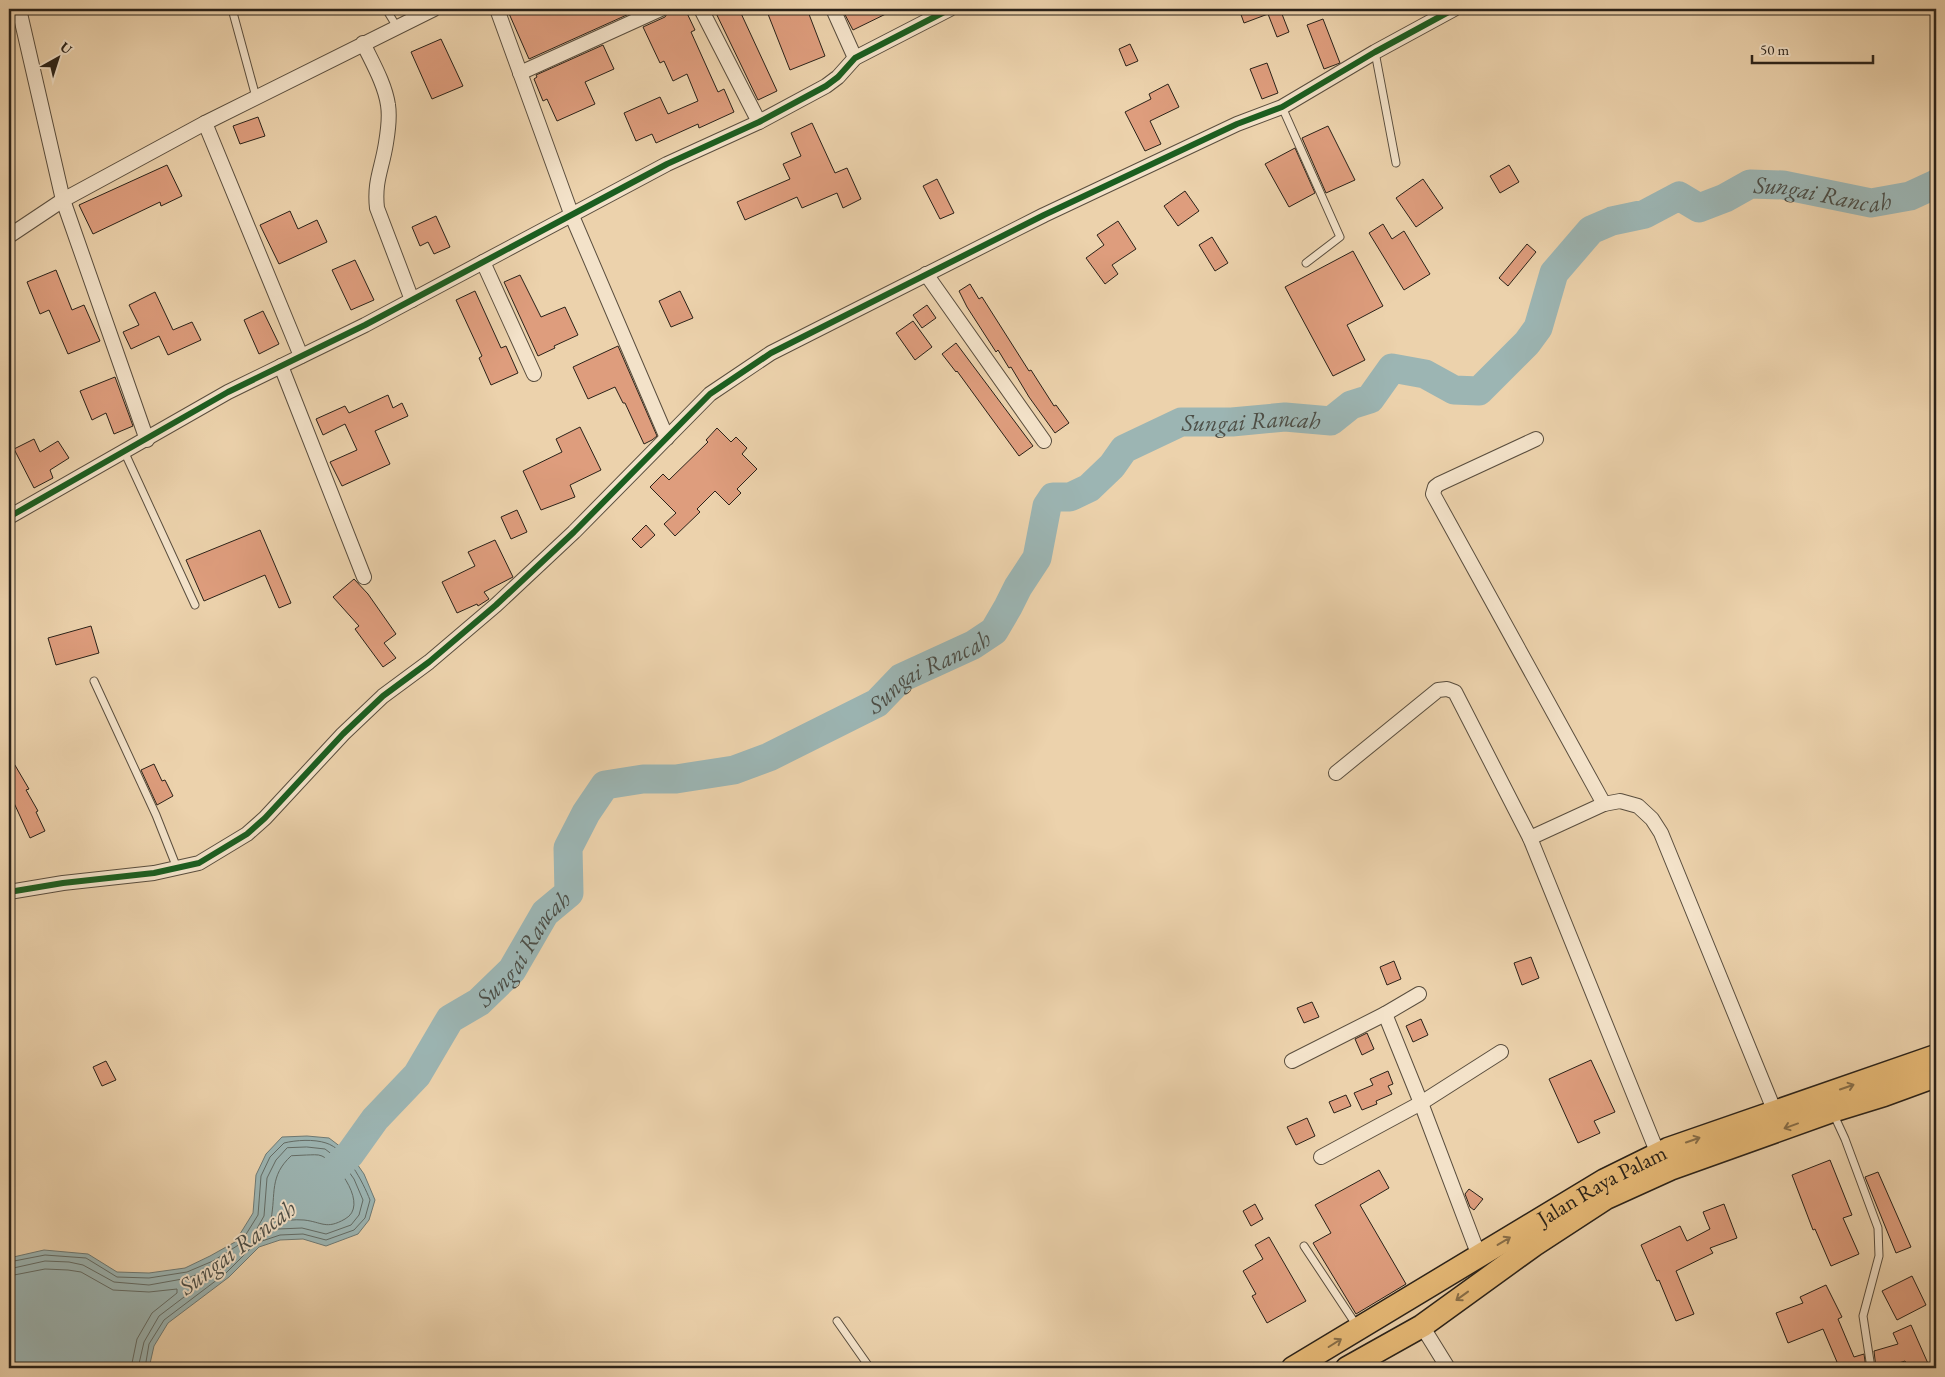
<svg xmlns="http://www.w3.org/2000/svg" width="1945" height="1377" font-family="'EB Garamond',serif">
<rect width="100%" height="100%" fill="#ecd2ac"/>
<filter id="stains"><feTurbulence type="fractalNoise" baseFrequency=".004" numOctaves="4"/><feColorMatrix values="0 0 0 0 .2 0 0 0 0 .09 0 0 0 0 .02 0 0 0 .5 -.17"/></filter>
<radialGradient id="worn" r=".72"><stop offset=".6" stop-color="#630" stop-opacity="0"/><stop offset="1" stop-color="#630" stop-opacity=".3"/></radialGradient>
<path fill="#9cb5b3" stroke="#6e7a75" d="M307,1136L329,1138L350,1154L364,1174L375,1200L369,1220L358,1234L326,1246L303,1239L280,1240L259,1247L229,1277L168,1323L154,1346L149,1368H9V1258L44,1250L88,1254L117,1272L149,1273L185,1268L210,1256L235,1242L253,1213L256,1175L266,1154L282,1137Z"/>
<g fill="none" stroke-linecap="round" stroke-linejoin="round">
<g stroke="#636c66" stroke-width="1">
<path d="M307,1147L325,1149L342,1162L354,1179L363,1200L359,1215L351,1225L326,1234L302,1228L278,1229L256,1235L255,1232L264,1216L267,1178L276,1160L287,1148Z"/>
<path d="M307,1155C311,1155 318,1154 322,1156C339,1164 369,1206 345,1219C326,1230 322,1222 304,1220C294,1219 283,1221 273,1222L271,1219C276,1194 269,1176 291,1156Z"/>
<path d="M9,1262L45,1255L86,1258L117,1277L149,1278L187,1272L213,1261L240,1244L258,1215L261,1176L270,1157L284,1143C296,1140 314,1139 326,1143C346,1149 363,1182 370,1200L365,1218L354,1230L326,1240L303,1234L280,1235L256,1243L226,1273L164,1320L149,1344L145,1368"/>
<path d="M9,1269L45,1261L69,1262L83,1265L114,1282L149,1285L188,1278L221,1265V1269L159,1316L144,1342L138,1368"/>
<path d="M9,1276L45,1269L68,1270L81,1272L113,1290L149,1292L177,1289V1293L152,1313L137,1339L131,1368"/>
</g>
<path stroke="#9cb5b3" stroke-width="29" id="s1" d="M322,1180L350,1154L375,1119L417,1075L450,1019L479,1002L512,970L545,913L569,893L568,848L586,813L605,785L643,779H676L734,770L769,757L877,703L901,678L973,645L994,631L1008,607L1018,587L1037,558L1047,506L1053,497H1070L1089,488L1112,466L1124,449L1181,422H1232L1285,417L1331,421L1351,405L1370,399L1392,368L1425,374L1454,390L1479,391L1527,343L1538,328L1554,273L1591,230L1612,221L1645,214L1679,196L1699,208L1725,198L1750,184L1783,185L1871,203L1910,196L1936,184"/>
</g>
<g fill="#de9d7d" stroke="#2a2219">
<path d="M507,9H640L529,59Z"/>
<path d="M670,9H685L695,30L691,32L718,92L724,89L734,112L699,128L698,124L656,143L652,134L636,141L624,113L660,97L668,114L698,101L687,74L673,81L664,61L660,63L643,27L665,17Z"/>
<path d="M714,9H739L777,91L758,100Z"/>
<path d="M766,9H807L825,56L790,70Z"/>
<path d="M842,9H896L853,30Z"/>
<path d="M1239,9H1280L1289,32L1277,37L1268,14L1244,23Z"/>
<path d="M1323,19L1340,63L1324,69L1307,25Z"/>
<path d="M441,39L463,86L432,99L411,52Z"/>
<path d="M1130,44L1138,61L1126,66L1119,49Z"/>
<path d="M603,45L614,69L585,82L595,104L557,121L547,99L543,101L534,79L537,77L536,75Z"/>
<path d="M1267,63L1278,93L1262,99L1250,69Z"/>
<path d="M1168,84L1179,107L1150,121L1161,144L1145,151L1125,112L1151,99L1149,94Z"/>
<path d="M258,117L265,136L240,144L233,126Z"/>
<path d="M812,123L835,173L847,168L861,199L843,208L837,193L802,208L797,197L745,220L737,202L790,179L783,164L801,156L791,133Z"/>
<path d="M1328,126L1355,180L1326,193L1302,138Z"/>
<path d="M1295,148L1315,193L1289,207L1265,164Z"/>
<path d="M167,165L182,196L161,206L160,202L93,234L79,205Z"/>
<path d="M1509,165L1519,182L1500,193L1490,176Z"/>
<path d="M937,179L954,213L940,219L923,186Z"/>
<path d="M1423,179L1443,208L1416,227L1396,198Z"/>
<path d="M1185,191L1199,211L1178,226L1164,206Z"/>
<path d="M290,211L298,229L317,220L327,242L279,264L260,225Z"/>
<path d="M436,216L450,247L434,254L428,242L420,246L412,227Z"/>
<path d="M1118,221L1136,249L1112,265L1118,274L1105,284L1086,258L1104,245L1097,235Z"/>
<path d="M1383,224L1392,239L1404,231L1430,274L1404,290L1369,233Z"/>
<path d="M1212,237L1228,263L1215,271L1199,245Z"/>
<path d="M1527,244L1536,252L1508,286L1499,278Z"/>
<path d="M1353,251L1383,306L1347,325L1365,360L1333,376L1285,287Z"/>
<path d="M355,260L374,300L351,310L332,270Z"/>
<path d="M56,270L72,310L84,305L100,341L68,354L49,310L40,314L27,282Z"/>
<path d="M520,275L541,317L565,307L578,335L554,346L555,348L538,356L504,282Z"/>
<path d="M970,284L979,299L982,297L1029,371L1031,370L1054,406L1056,405L1069,423L1055,433L1029,397L1011,367L1009,368L998,350L996,352L967,307L959,291Z"/>
<path d="M475,291L501,348L506,346L518,373L491,385L479,358L482,356L456,300Z"/>
<path d="M680,291L693,318L671,327L659,301Z"/>
<path d="M155,292L173,330L192,322L201,340L168,355L159,336L131,349L123,332L139,325L129,305Z"/>
<path d="M927,305L936,318L922,328L913,315Z"/>
<path d="M263,311L279,344L259,354L244,320Z"/>
<path d="M913,321L932,347L915,360L896,333Z"/>
<path d="M956,343L1033,446L1019,456L957,371L956,372L942,354Z"/>
<path d="M618,346L657,436L652,440L644,444L625,403H623L615,387L588,399L573,367Z"/>
<path d="M115,377L133,426L114,434L106,413L92,420L80,391Z"/>
<path d="M388,395L393,408L402,403L408,416L375,431L390,464L342,486L330,462L357,450L345,424L323,435L316,419L345,406L349,413Z"/>
<path d="M580,427L601,470L570,485L575,497L541,510L523,471L562,452L556,439Z"/>
<path d="M717,428L731,442L736,437L747,448L742,454L757,469L737,489L741,493L729,505L715,491L697,509L700,512L675,536L664,524L676,513L650,487L663,474L669,480L708,442L706,440Z"/>
<path d="M34,439L40,452L58,441L69,458L50,470L53,478L34,488L14,449Z"/>
<path d="M517,510L527,532L511,539L501,517Z"/>
<path d="M646,525L655,535L641,548L632,539Z"/>
<path d="M260,530L291,603L279,608L265,575L204,601L186,560Z"/>
<path d="M495,540L513,577L484,592L489,599L478,606L477,604L457,613L442,582L475,566L468,552Z"/>
<path d="M354,579L368,594L396,634L384,643L396,658L383,667L355,629L359,626L333,597Z"/>
<path d="M91,626L99,653L56,665L48,638Z"/>
<path d="M9,755L29,789L26,790L38,811L36,812L45,831L30,838L9,792Z"/>
<path d="M154,764L162,781L165,780L173,796L157,805L141,770Z"/>
<path d="M1531,957L1539,978L1522,985L1514,963Z"/>
<path d="M1394,961L1401,979L1387,985L1380,967Z"/>
<path d="M1312,1002L1319,1017L1304,1023L1297,1008Z"/>
<path d="M1421,1019L1428,1035L1413,1042L1406,1026Z"/>
<path d="M1367,1033L1374,1049L1362,1055L1355,1039Z"/>
<path d="M1591,1060L1615,1112L1594,1121L1600,1133L1578,1143L1549,1079Z"/>
<path d="M106,1061L116,1080L102,1086L93,1067Z"/>
<path d="M1388,1071L1393,1084L1388,1086L1392,1094L1376,1101L1377,1104L1362,1110L1354,1093L1373,1085L1370,1079Z"/>
<path d="M1346,1095L1351,1106L1334,1113L1329,1102Z"/>
<path d="M1307,1118L1315,1136L1296,1145L1287,1127Z"/>
<path d="M1830,1160L1852,1215L1843,1218L1859,1254L1831,1266L1815,1229L1813,1230L1792,1175Z"/>
<path d="M1379,1170L1389,1188L1360,1205L1406,1284L1356,1314L1313,1243L1331,1233L1315,1205Z"/>
<path d="M1878,1172L1911,1247L1896,1253L1865,1177Z"/>
<path d="M1469,1189L1483,1199L1474,1210L1470,1207L1465,1194Z"/>
<path d="M1255,1204L1263,1219L1251,1226L1243,1211Z"/>
<path d="M1724,1204L1737,1238L1710,1248L1713,1253L1676,1271L1694,1314L1676,1321L1659,1280L1657,1281L1641,1245L1680,1226L1687,1241L1710,1229L1703,1212Z"/>
<path d="M1269,1237L1306,1301L1267,1323L1252,1296L1256,1294L1243,1271L1263,1259L1255,1245Z"/>
<path d="M1912,1276L1926,1305L1897,1320L1882,1291Z"/>
<path d="M1826,1285L1842,1317L1838,1319L1854,1357L1864,1354L1866,1368H1828V1365L1837,1362L1823,1329L1788,1343L1776,1313L1803,1303L1800,1297Z"/>
<path d="M1911,1325L1930,1368H1909L1905,1361L1883,1368H1876L1874,1351L1898,1344L1893,1333Z"/>
</g>
<g fill="none" stroke-linecap="round" stroke-linejoin="round">
<g stroke="#5a4e3e" stroke-width="9">
<g id="service">
<path d="M232,9L256,97"/>
<path d="M386,9L397,27"/>
<path d="M1375,52L1396,163"/>
<path d="M1282,107L1340,237L1306,263"/>
<path d="M124,451L195,605"/>
<path d="M94,681L156,815L177,868"/>
<path d="M1833,1113L1845,1139L1878,1228L1879,1256L1863,1316L1871,1368"/>
<path d="M1304,1246L1357,1326"/>
<path d="M837,1321L870,1368"/>
</g>
</g>
<g stroke="#5a4e3e" stroke-width="16">
<g id="minor">
<path d="M19,9L63,200L147,440"/>
<path d="M497,9L572,216L667,438"/>
<path d="M701,9L759,122"/>
<path d="M833,9L855,58"/>
<path d="M363,43C372,62 385,84 388,105C390,117 388,131 386,143C382,169 374,181 377,208L412,300"/>
<path d="M520,73L661,9"/>
<path d="M205,123L301,356"/>
<path d="M9,236L63,200L205,123L434,9"/>
<path d="M483,262L534,374"/>
<path d="M926,274L1044,441"/>
<path d="M281,366L364,577"/>
<path d="M1536,439L1439,484L1435,487L1433,494L1604,804"/>
<path d="M9,517L228,392L365,325L667,164L759,122L826,86L838,77L855,58L950,9"/>
<path d="M1336,773L1438,690L1447,689L1455,692L1530,838L1658,1154"/>
<path d="M1530,838L1604,804L1620,801L1638,806L1652,819L1661,833L1775,1112"/>
<path d="M9,892L63,883L154,873L199,863L247,834L265,818L343,734L383,696L429,662L496,605L574,532L710,394L771,353L1044,215L1237,124L1282,107L1375,52L1454,9"/>
<path d="M1385,1014L1421,1103L1479,1256"/>
<path d="M1292,1061L1385,1014L1419,994"/>
<path d="M1321,1157L1421,1103L1501,1052"/>
<path d="M1422,1326L1448,1368"/>
</g>
</g>
<g stroke="#2a2219" stroke-width="25">
<g id="primary">
<path id="s2" d="M1293,1368L1605,1180L1668,1149L1936,1056"/>
<path d="M1347,1368L1422,1326L1534,1245L1606,1198L1670,1169L1832,1111L1884,1095L1936,1076"/>
</g>
</g>
<use href="#service" stroke="#f3e2c9" stroke-width="7"/>
<use href="#minor" stroke="#f3e2c9" stroke-width="14"/>
<use href="#primary" stroke="#e6b976" stroke-width="22"/>
<g stroke="#f3e2c9" stroke-width="9">
<g id="cycleway">
<path d="M9,517L228,392L365,325L667,164L759,122L826,86L838,77L855,58L950,9"/>
<path d="M9,892L63,883L154,873L199,863L247,834L265,818L343,734L383,696L429,662L496,605L574,532L710,394L771,353L1044,215L1237,124L1282,107L1375,52L1454,9"/>
</g>
</g>
<use href="#cycleway" stroke="#1b5e20" stroke-width="6"/>
</g>
<defs><path id="oneway-shaft" d="M-6 0H5M1.5-3L5.5 0L1.5 3" fill="none" stroke-width="1.6" stroke-linecap="round" stroke-linejoin="round" transform="scale(1.25)"/></defs>
<g stroke="#886e48">
<use href="#oneway-shaft" transform="translate(1847 1087) rotate(-19)"/>
<use href="#oneway-shaft" transform="translate(1791 1126) rotate(160)"/>
<use href="#oneway-shaft" transform="translate(1693 1140) rotate(-19)"/>
<use href="#oneway-shaft" transform="translate(1504 1241) rotate(-31)"/>
<use href="#oneway-shaft" transform="translate(1462 1296) rotate(144)"/>
<use href="#oneway-shaft" transform="translate(1335 1343) rotate(-32)"/>
</g>
<g text-anchor="middle" dominant-baseline="central" stroke-width="4" stroke-linejoin="round" paint-order="stroke">
<g font-size="22" fill="#2a2219" stroke="#f3e2c9">
<text stroke="none"><textPath href="#s2" startOffset="359">Jalan Raya Palam</textPath></text>
</g>
<g font-size="24" font-style="italic" fill="#4c4e47" stroke="#f3e2c9">
<text stroke="none"><textPath href="#s1" startOffset="2006">Sungai Rancah</textPath></text>
<text stroke="none"><textPath href="#s1" startOffset="1302">Sungai Rancah</textPath></text>
<text stroke="none"><textPath href="#s1" startOffset="852">Sungai Rancah</textPath></text>
<text stroke="none"><textPath href="#s1" startOffset="311">Sungai Rancah</textPath></text>
<text transform="translate(237 1247) rotate(-37)">Sungai Rancah</text>
</g>
</g>
<rect width="1945" height="1377" fill="none" stroke="#ecd2ac" stroke-width="30"/>
<rect x="10" y="10" width="1925" height="1357" fill="none" stroke="#2a2219" stroke-width="2.5"/>
<rect x="15" y="15" width="1915" height="1347" fill="none" stroke="#2a2219"/>
<g transform="translate(58 58) rotate(39)" stroke="#f3e2c9" stroke-width="4" paint-order="stroke">
<path d="M0-4L9 19L0 12L-9 19Z" fill="#2a2219"/>
<text y="-8" font-size="14" font-weight="bold" text-anchor="middle" fill="#2a2219">U</text>
</g>
<path d="M1752 55v8h121v-8" fill="none" stroke="#2a2219" stroke-width="2.5"/>
<text x="1760" y="55" font-size="15" fill="#2a2219" stroke="#f3e2c9" stroke-width="4" paint-order="stroke">50 m</text>
<rect width="100%" height="100%" filter="url(#stains)"/>
<rect width="100%" height="100%" fill="url(#worn)"/>
</svg>
